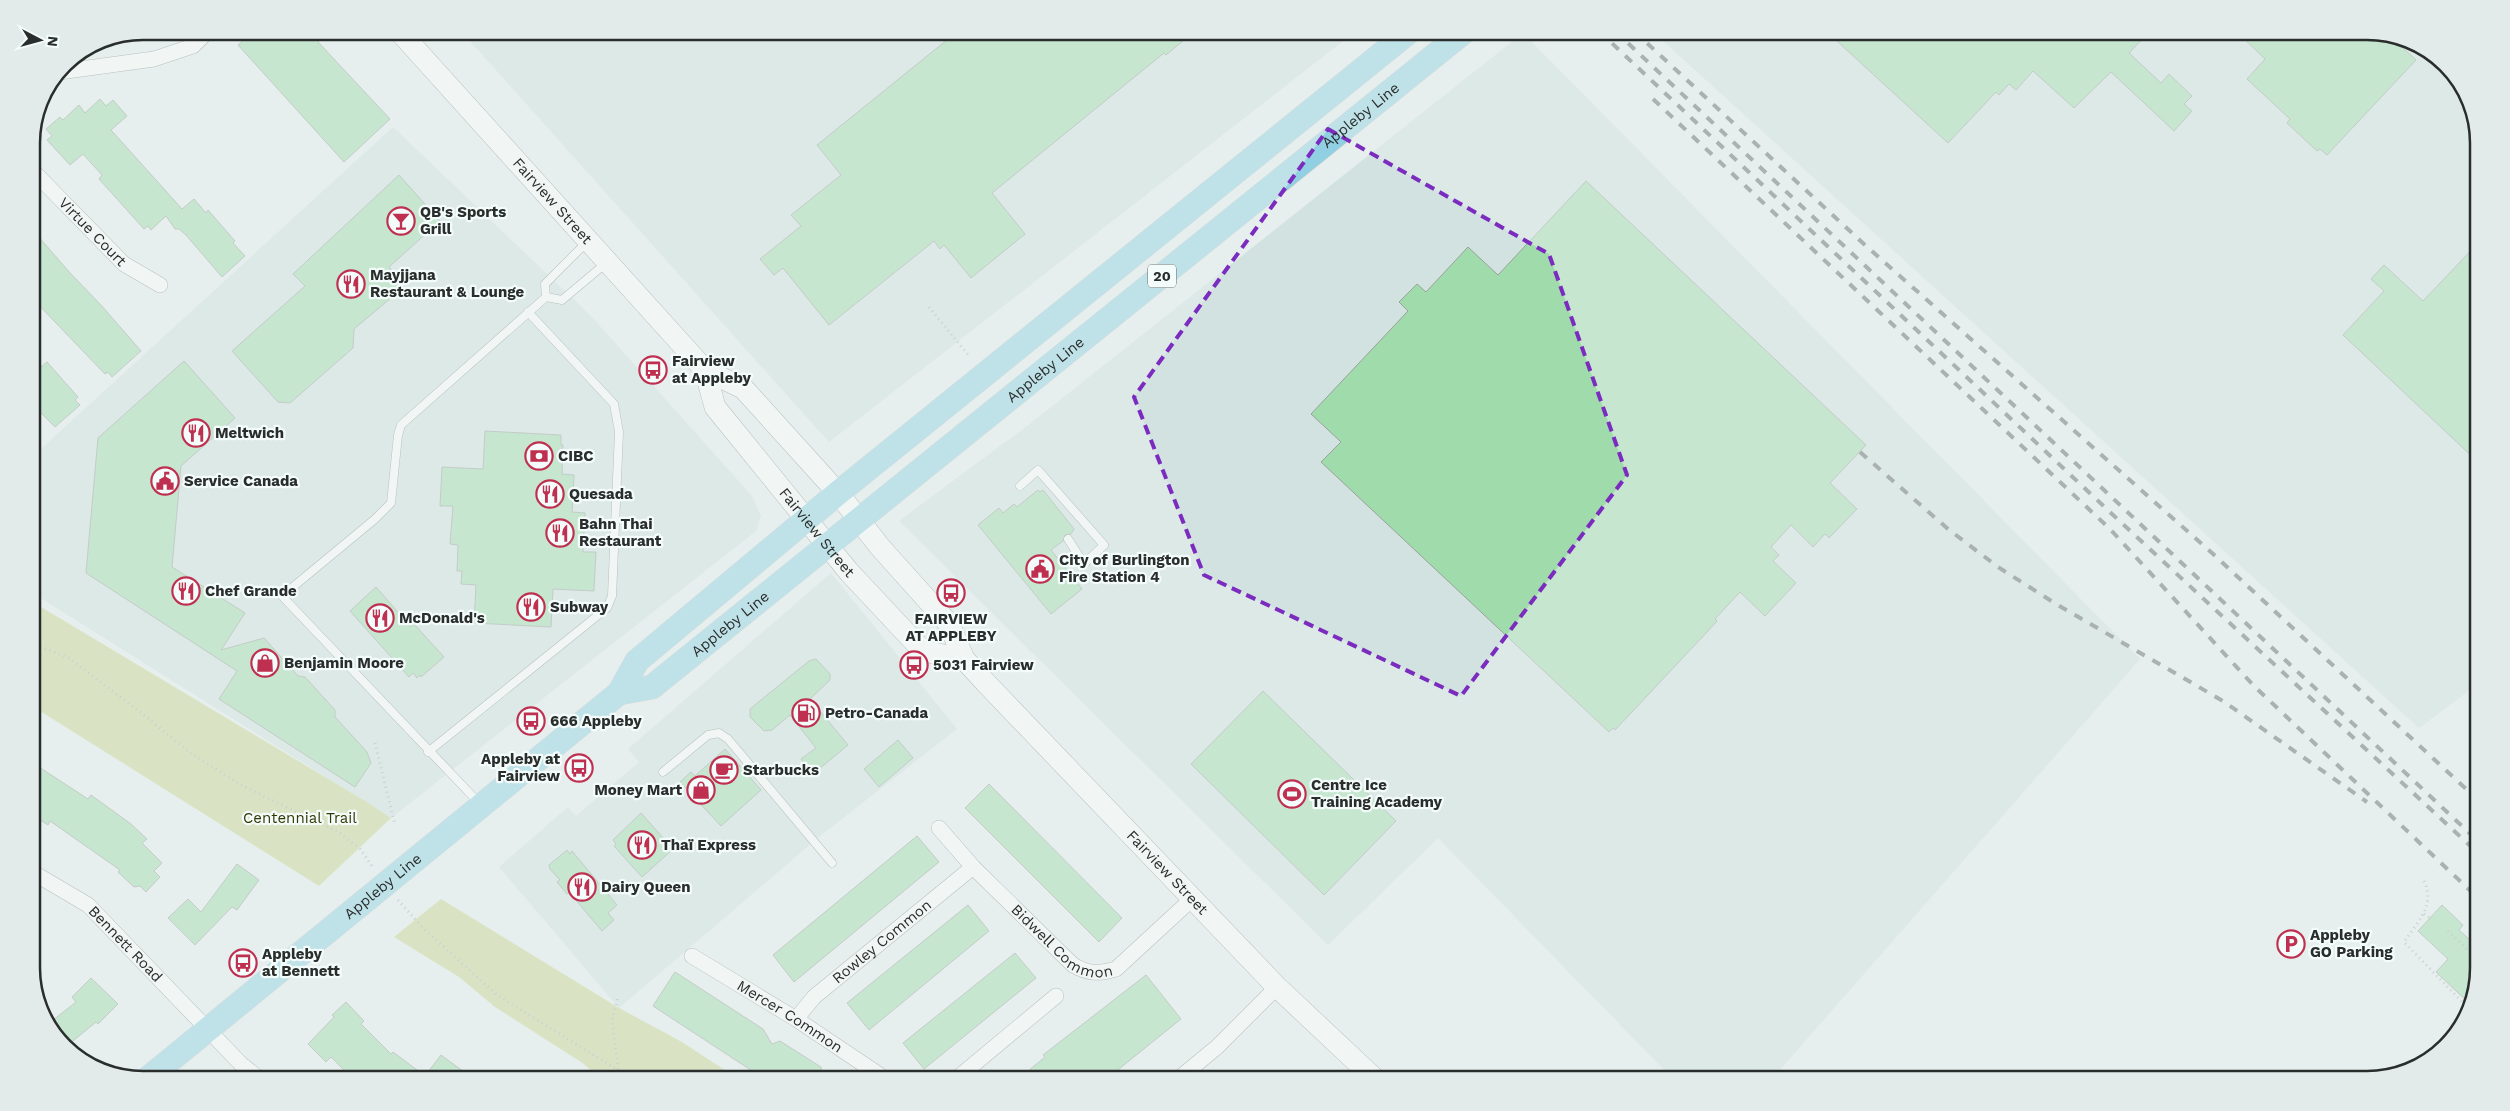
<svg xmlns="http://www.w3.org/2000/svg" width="2510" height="1111" font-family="'Work Sans',sans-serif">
<rect width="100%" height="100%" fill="#e6efed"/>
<g fill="#d1e2e0">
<path d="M461,31H1356L829,442Z"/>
<path d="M1652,31H2367L2410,40L2460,81L2479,136V683L2419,728Z"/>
<path d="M1523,33L2140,659L1771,1080H1674L1438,838L1328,945L899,521L1031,423Z"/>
<path d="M393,127L591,316L752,496L761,516L756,531L391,818L31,592V458Z"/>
<path d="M831,573L957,729L820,836L619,1008L499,867L568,807L576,816L639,762L628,749Z"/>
</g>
<g fill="#cad593">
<path d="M31,601L365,801L391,818L319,886L32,706Z"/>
<path d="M441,899L619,1008L682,1042L740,1080H601L584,1064L495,1007L459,977L394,937Z"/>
</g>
<g fill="#9fdbab" stroke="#9ba19c">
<path d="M254,31H312L320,40L318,42L390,119L344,162L238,45Z"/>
<path d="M958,31H1195L1166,55L1164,53L992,193L1025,234L971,278L944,245L940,249L934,241L829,325L783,268L774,275L760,259L801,226L791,215L841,175L817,145Z"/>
<path d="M1826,31H2150L2129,53L2161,83L2169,74L2192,96L2184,104L2192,111L2174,131L2111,72L2074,108L2033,71L2016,90L2009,84L1999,95L1996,92L1948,143Z"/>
<path d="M2236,31H2367L2390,36L2416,60L2327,155L2320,149L2317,151L2287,123L2290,119L2247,79L2265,59Z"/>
<path d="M100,99L106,106L113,100L127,116L111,130L182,209L194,199L206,213L208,210L235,241L233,243L245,256L222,277L186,235L179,229H175L166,216L151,230L148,226L144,229L99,179L102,175L83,154L70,165L47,140L52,136L46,129L60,117L63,120L79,105L85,113Z"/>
<path d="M399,175L440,221L389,267L398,278V292L354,329L353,348L290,403L278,402L232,351L305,286L293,274Z"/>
<path d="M1586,181L1866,445L1830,483L1857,509L1829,538L1825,534L1813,547L1791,525L1771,547L1779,555L1773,561L1796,583L1765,616L1740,592L1715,619L1717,621L1708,631L1615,730L1613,728L1609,732L1321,462L1341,442L1311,414L1408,311L1399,302L1417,284L1426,292L1468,247L1498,275Z"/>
<path d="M31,228L71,274L101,305L141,351L112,377L108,372L105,374L31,297Z"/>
<path d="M2479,242V463L2343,335L2384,291L2371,279L2384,265L2423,301Z"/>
<path d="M31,356L41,367L47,362L78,397L75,400L80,405L55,427L31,403Z"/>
<path d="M184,361L235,418L181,466L172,567L245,613L221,650L264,638L298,676L305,677L335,710V717L367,752L371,763L355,787L219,699L237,671L86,573L98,438Z"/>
<path d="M485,431L561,435V445H563L562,474L574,475L572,512L585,513L583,552H596L594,591L553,589L551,627L474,623L476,585L461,584L462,571H457L458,545L450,544L453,506H440L442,467L483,469Z"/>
<path d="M1038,490L1040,492L1043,490L1074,529L1071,534L1065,535L1063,541L1051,550L1082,589L1051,614L978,525L999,508L1003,513L1014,504L1017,507Z"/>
<path d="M376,587L411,627L414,624L444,657L421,677L420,675L417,678L413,673L409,677L350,611Z"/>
<path d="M816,659L830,674V680L810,699L848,745L813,774L801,759L816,748L790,715L772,730L764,731L750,717V709L809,661Z"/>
<path d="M1263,691L1396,821L1324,895L1191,764Z"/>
<path d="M898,740L913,758L879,787L864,769Z"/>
<path d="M725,749L761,790L721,826L680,782L691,772L695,776Z"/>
<path d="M39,767L88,799L91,795L131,824L147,839L142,843L162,863L154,871L160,877L146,892L140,886L134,887L118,872L120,870L50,821L48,825L32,815V779Z"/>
<path d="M989,784L1122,918L1099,942L965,808Z"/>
<path d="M641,813L673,849L642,877L614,846L616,844L613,840Z"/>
<path d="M917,836L939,862L794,982L773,955Z"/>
<path d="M567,850L570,854L572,851L617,905L608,913L614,920L602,931L569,892L567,894L557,882L560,880L550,869L549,865Z"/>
<path d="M237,864L259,880L237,910L232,907L195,945L168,918L188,899L201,912Z"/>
<path d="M968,905L989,931L869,1030L847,1003Z"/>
<path d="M2442,905L2463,925L2459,930L2479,948V968L2471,1005L2436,972L2448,959L2418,931Z"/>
<path d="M1015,953L1036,978L924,1069L903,1043Z"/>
<path d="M675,972L763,1029L772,1044L780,1041L821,1067L822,1080H766L653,1006Z"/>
<path d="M1146,975L1181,1019L1114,1073L1120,1080H1017L1045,1057L1043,1055Z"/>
<path d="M91,978L118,1004L98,1024L96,1022L68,1045L50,1030L48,1024L76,1002L72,997Z"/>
<path d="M346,1002L364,1021L361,1024L391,1054L393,1052L425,1076L441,1055L475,1080H375L367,1073L361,1080L351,1070L348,1074L331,1057L326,1062L308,1044L334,1017L332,1015Z"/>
</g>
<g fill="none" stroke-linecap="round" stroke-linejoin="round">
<g stroke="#818988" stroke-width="9">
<g id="lane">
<path d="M546,297L562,300L605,264"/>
<path d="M546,297L545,284L587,242"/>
<path d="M1020,486L1038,470L1104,545L1084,564L1068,539"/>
<path d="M428,752L607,608L612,596L619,432L614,404L528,312"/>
<path d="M663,772L708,735L719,733L728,739L832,863"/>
<path d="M480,804L282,596L375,519L391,503L398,435L401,425L546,297"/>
<path d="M1343,1080L1359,1067"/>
</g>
</g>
<g stroke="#818988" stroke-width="16">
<g id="street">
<path d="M59,72L154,59L193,46L208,31"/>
<path id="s1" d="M31,169L124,264L160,285"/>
<path id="s2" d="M939,828L973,867L1073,965C1089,974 1099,974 1116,969L1193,898"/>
<path id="s3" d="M32,872L88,905L241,1064L261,1080"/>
<path id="s4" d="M692,956L796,1019L887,1080"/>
<path id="s5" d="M796,1019L814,997L973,867"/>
<path d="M955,1080L1056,996"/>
<path d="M1177,1080L1217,1047L1277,987"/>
</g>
</g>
<g stroke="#818988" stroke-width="22">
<g id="secondary">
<path id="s6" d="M399,31L705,370L743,388L838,493L880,547L949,624L964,659L985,682L1277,987L1376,1080"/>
<path id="s7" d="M705,370L715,407L849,572L923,651L964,659"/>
</g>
</g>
<g stroke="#c7c8c8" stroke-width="25">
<g id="primary">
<path id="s8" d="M619,693L652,687L1465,31"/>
<path id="s9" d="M146,1080L619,693L637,661L838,493L1410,31"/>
</g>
</g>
<g stroke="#a6aeac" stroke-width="3" stroke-dasharray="1 4" stroke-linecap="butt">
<path d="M929,307L969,356"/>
<path d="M31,643L69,658L149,719L190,753L241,785L340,833L360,849L374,869"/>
<path d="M375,743L395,825"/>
<path d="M2424,881C2436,905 2417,923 2404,942L2470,1010"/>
<path d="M398,900L424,929L497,995L634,1080"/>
<path d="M2424,914L2430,918"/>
<path d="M2448,931L2470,952"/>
<path d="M618,1069L612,1020L618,997"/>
</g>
<use href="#lane" stroke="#fff" stroke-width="8"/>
<use href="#street" stroke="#fff" stroke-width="15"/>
<use href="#secondary" stroke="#fff" stroke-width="21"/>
<use href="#primary" stroke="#91d0e2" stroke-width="24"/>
<g stroke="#636867" stroke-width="4" stroke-dasharray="9 9" stroke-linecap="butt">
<path d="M1599,31L2112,514L2479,854"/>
<path d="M1615,31L2479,842"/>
<path d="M1634,31L1865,245L2212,553L2479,801"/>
<path d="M1653,99L2110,529L2254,686L2479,899"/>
<path d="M1860,452L1948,529L1998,567L2056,604L2223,701L2367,802"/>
</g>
</g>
<path d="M0 0H2510V1111H0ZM1328,129L1549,254L1627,475L1461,696L1204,575L1134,397Z" fill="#e6efed" fill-opacity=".55" fill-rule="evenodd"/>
<path fill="none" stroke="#7b2cbf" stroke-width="4" stroke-dasharray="10 6" stroke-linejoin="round" d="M1328,129L1549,254L1627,475L1461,696L1204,575L1134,397Z"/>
<defs>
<g id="bar-ring" transform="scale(1.4375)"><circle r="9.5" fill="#f3fcfa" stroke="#bf2f50" stroke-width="1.5"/><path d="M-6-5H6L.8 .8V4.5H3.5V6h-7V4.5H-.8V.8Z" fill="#bf2f50"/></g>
<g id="restaurant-ring" transform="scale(1.4375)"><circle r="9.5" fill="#f3fcfa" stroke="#bf2f50" stroke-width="1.5"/><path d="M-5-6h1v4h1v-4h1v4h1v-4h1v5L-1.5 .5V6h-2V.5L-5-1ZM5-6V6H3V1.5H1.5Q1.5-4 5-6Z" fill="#bf2f50"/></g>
<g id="bus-ring" transform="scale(1.4375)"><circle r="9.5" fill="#f3fcfa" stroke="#bf2f50" stroke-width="1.5"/><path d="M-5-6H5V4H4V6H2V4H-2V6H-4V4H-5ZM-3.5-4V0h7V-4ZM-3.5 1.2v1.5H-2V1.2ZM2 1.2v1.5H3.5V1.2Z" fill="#bf2f50"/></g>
<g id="bank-ring" transform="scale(1.4375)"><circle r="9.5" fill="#f3fcfa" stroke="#bf2f50" stroke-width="1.5"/><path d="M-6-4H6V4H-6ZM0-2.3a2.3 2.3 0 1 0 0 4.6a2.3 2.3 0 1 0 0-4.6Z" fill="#bf2f50"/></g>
<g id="civic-ring" transform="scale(1.4375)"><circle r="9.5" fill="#f3fcfa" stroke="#bf2f50" stroke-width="1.5"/><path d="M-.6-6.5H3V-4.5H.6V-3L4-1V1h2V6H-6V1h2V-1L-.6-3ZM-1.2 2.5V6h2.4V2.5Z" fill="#bf2f50"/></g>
<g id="shop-ring" transform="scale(1.4375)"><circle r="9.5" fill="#f3fcfa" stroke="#bf2f50" stroke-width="1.5"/><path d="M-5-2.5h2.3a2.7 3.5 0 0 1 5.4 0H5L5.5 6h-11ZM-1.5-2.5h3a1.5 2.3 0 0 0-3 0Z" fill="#bf2f50"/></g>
<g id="fuel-ring" transform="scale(1.4375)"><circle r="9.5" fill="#f3fcfa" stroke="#bf2f50" stroke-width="1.5"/><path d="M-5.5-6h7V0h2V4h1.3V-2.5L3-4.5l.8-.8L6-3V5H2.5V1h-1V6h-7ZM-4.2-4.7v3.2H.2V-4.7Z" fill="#bf2f50"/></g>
<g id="cafe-ring" transform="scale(1.4375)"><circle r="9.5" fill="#f3fcfa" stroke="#bf2f50" stroke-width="1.5"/><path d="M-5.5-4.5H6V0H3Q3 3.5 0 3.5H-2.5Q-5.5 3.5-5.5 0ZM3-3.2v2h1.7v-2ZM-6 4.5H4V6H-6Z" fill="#bf2f50"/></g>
<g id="stadium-ring" transform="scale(1.4375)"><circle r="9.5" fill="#f3fcfa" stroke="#bf2f50" stroke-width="1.5"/><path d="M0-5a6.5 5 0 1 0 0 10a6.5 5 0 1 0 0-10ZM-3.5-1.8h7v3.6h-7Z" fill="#bf2f50"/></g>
<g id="parking-ring" transform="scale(1.4375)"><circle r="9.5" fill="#f3fcfa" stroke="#bf2f50" stroke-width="1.5"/><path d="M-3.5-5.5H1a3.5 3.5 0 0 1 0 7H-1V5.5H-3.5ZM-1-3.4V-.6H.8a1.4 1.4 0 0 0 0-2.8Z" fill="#bf2f50"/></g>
</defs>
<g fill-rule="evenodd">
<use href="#bar-ring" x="401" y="221"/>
<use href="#restaurant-ring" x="351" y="284"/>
<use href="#bus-ring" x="653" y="370"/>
<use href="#restaurant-ring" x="196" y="433"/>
<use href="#bank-ring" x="539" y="456"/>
<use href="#civic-ring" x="165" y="481"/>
<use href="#restaurant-ring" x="550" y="494"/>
<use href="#restaurant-ring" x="560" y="533"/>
<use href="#civic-ring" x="1040" y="569"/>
<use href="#restaurant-ring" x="186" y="591"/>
<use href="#bus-ring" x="951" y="593"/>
<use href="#restaurant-ring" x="531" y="607"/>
<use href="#restaurant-ring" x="380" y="618"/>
<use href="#shop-ring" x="265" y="663"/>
<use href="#bus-ring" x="914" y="665"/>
<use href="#fuel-ring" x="806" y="713"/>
<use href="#bus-ring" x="531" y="721"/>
<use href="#bus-ring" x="579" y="768"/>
<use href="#cafe-ring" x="724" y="770"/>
<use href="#shop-ring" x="701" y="790"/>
<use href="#stadium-ring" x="1292" y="794"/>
<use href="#restaurant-ring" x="642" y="845"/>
<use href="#restaurant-ring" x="582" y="887"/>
<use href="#parking-ring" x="2291" y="944"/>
<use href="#bus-ring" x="243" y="963"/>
</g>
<g text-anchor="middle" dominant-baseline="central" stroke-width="4.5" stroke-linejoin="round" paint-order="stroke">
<rect fill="#f3fcfa" stroke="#666b6a" stroke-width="1" x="1148" y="264.5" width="28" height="23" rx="4"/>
<g font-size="14" font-weight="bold" fill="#292d2c">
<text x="1162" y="276">20</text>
</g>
<g font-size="15" fill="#292d2c" stroke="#f3fcfa">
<text stroke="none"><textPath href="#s8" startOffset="944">Appleby Line</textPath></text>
<text stroke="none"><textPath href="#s6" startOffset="229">Fairview Street</textPath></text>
<text stroke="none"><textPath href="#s1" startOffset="88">Virtue Court</textPath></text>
<text stroke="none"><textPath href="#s8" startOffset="539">Appleby Line</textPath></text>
<text stroke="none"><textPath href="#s7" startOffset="200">Fairview Street</textPath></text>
<text stroke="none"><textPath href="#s8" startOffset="134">Appleby Line</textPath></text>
<text stroke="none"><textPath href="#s6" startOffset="1145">Fairview Street</textPath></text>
<text stroke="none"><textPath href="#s9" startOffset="306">Appleby Line</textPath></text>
<text stroke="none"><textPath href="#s2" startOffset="171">Bidwell Common</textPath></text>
<text stroke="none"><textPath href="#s5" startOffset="116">Rowley Common</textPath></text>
<text stroke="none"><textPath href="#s3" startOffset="119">Bennett Road</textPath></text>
<text stroke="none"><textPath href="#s4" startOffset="115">Mercer Common</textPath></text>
</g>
<g font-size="15" font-weight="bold" fill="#292d2c" stroke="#f3fcfa" text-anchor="start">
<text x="420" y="212">QB's Sports<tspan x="420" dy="17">Grill</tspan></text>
<text x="370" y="275">Mayjjana<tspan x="370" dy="17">Restaurant &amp; Lounge</tspan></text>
<text x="672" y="361">Fairview<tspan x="672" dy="17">at Appleby</tspan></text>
<text x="215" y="433">Meltwich</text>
<text x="558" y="456">CIBC</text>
<text x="184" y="481">Service Canada</text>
<text x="569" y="494">Quesada</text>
<text x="579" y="524">Bahn Thai<tspan x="579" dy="17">Restaurant</tspan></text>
<text x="1059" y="560">City of Burlington<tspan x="1059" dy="17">Fire Station 4</tspan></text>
<text x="205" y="591">Chef Grande</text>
<text x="550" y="607">Subway</text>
<text x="399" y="618">McDonald's</text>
<text x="951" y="619" text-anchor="middle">FAIRVIEW<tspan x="951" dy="17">AT APPLEBY</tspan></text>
<text x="284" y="663">Benjamin Moore</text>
<text x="933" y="665">5031 Fairview</text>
<text x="825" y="713">Petro-Canada</text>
<text x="550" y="721">666 Appleby</text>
<text x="560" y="759" text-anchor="end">Appleby at<tspan x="560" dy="17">Fairview</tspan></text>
<text x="743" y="770">Starbucks</text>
<text x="1311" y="785">Centre Ice<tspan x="1311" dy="17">Training Academy</tspan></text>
<text x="682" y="790" text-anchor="end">Money Mart</text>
<text x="661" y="845">Thaï Express</text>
<text x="601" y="887">Dairy Queen</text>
<text x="2310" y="935">Appleby<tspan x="2310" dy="17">GO Parking</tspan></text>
<text x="262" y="954">Appleby<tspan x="262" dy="17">at Bennett</tspan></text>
</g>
<g font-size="15" fill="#343904" stroke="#f3fcfa">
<text x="300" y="818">Centennial Trail</text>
</g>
</g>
<path d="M0 0H2510V1111H0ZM143 40H2367A103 103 0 0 1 2470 143V968A103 103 0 0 1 2367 1071H143A103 103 0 0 1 40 968V143A103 103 0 0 1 143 40Z" fill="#e3ebea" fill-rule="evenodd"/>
<path fill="none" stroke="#292d2c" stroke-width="2.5" d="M143 40H2367A103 103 0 0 1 2470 143V968A103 103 0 0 1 2367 1071H143A103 103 0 0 1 40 968V143A103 103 0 0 1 143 40Z"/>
<g transform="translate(40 40) rotate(96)" stroke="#f3fcfa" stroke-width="4" paint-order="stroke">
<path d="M0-4L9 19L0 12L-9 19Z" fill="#292d2c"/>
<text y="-8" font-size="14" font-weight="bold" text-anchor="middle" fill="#292d2c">N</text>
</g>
</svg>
